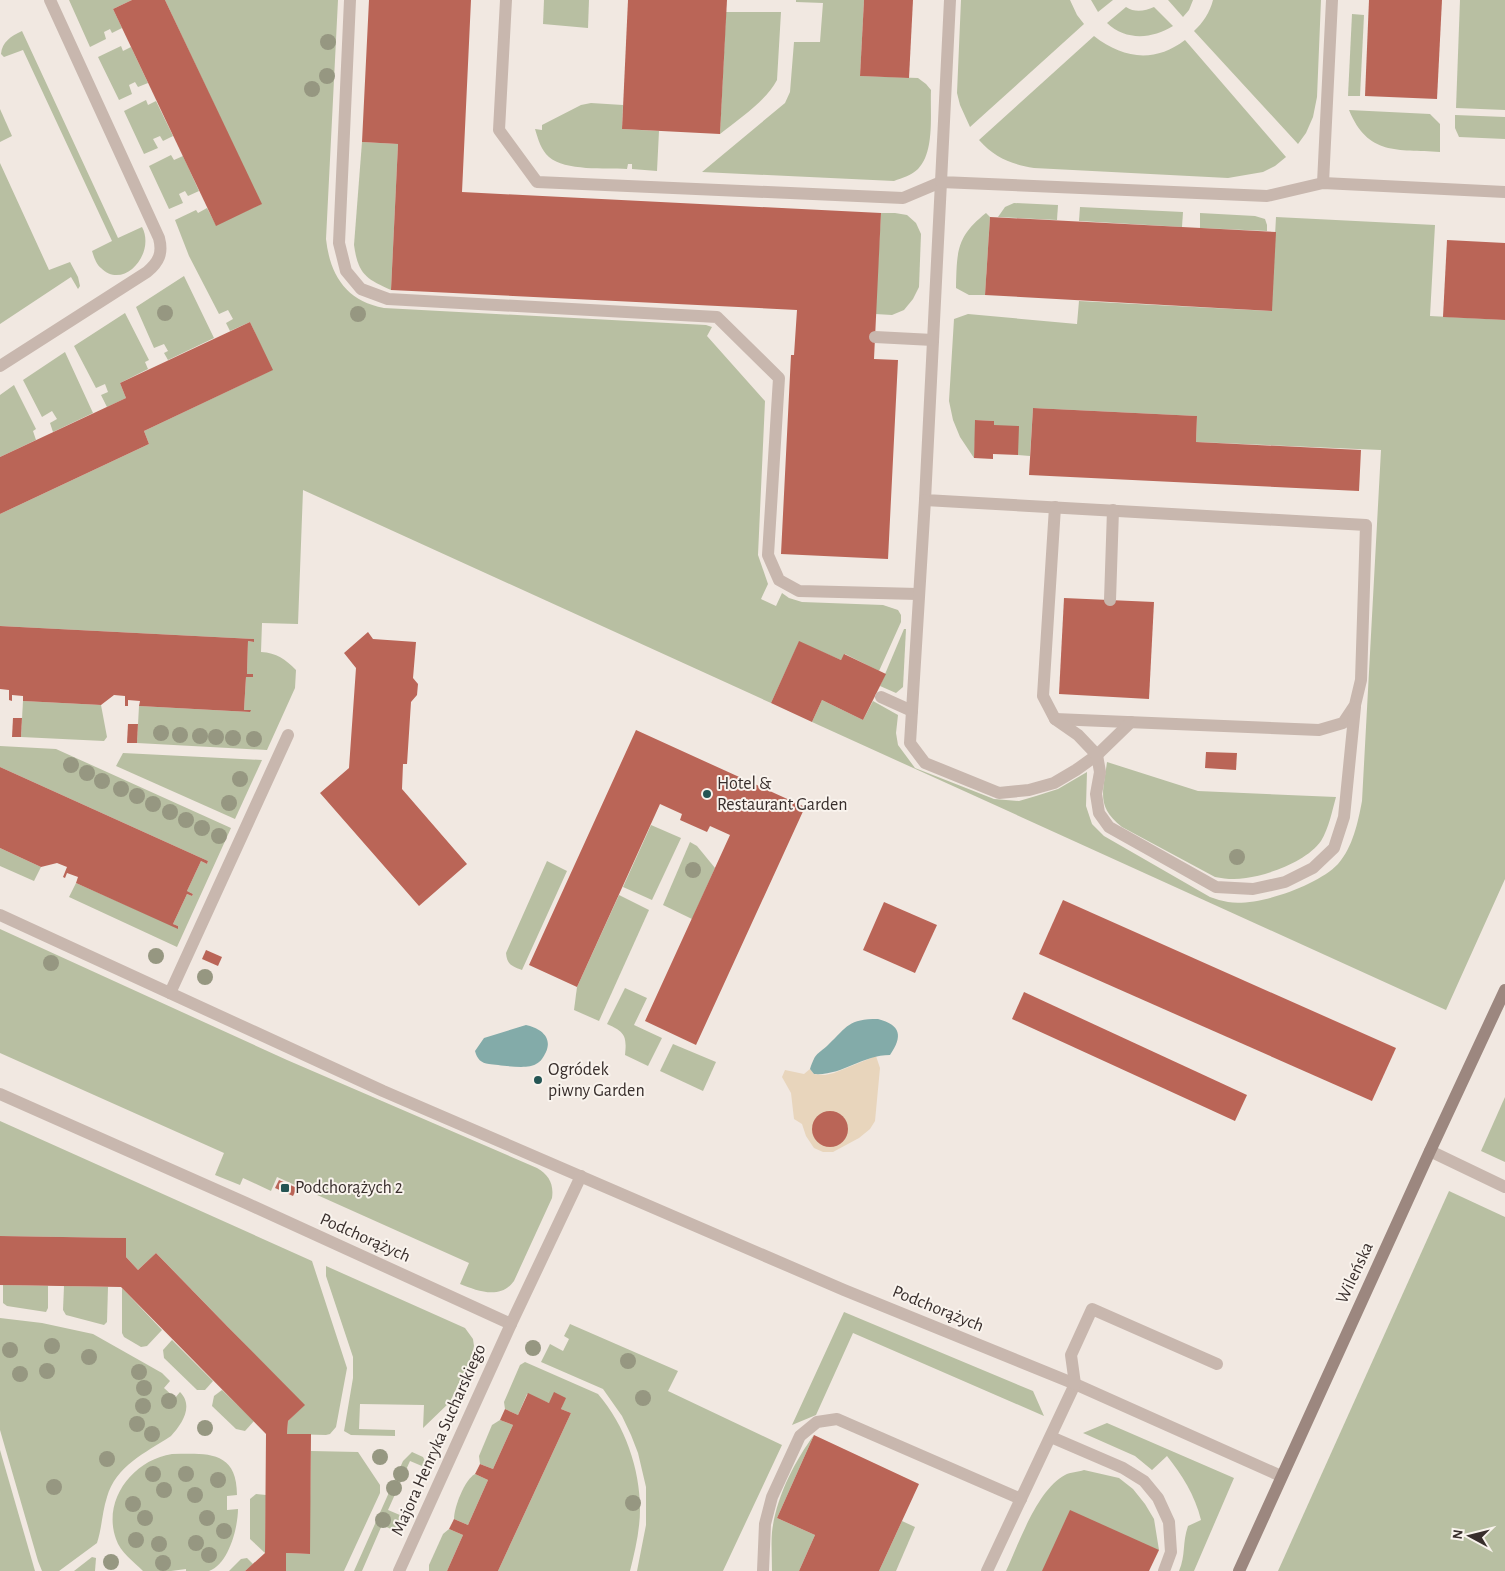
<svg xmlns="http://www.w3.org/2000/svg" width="1505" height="1571" font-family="'Alegreya Sans',sans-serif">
<rect width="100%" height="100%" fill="#f1e8e1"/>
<g fill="#b8bfa2">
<path d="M69,0H132L113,9L122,28L112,33L110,29L104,32L106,39L90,47Z"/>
<path d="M165,0H338L326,239C330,275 346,301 384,308L706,325L712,327L707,336L765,401L758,555L768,584L761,599L776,606L782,593L789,598L802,602L883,605L898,610L901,615V622L879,671L845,654L841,660L799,642L771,703L303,490L298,624L262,623L261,652C277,653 285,659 296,670L295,688L267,750L137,743L139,706L250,712V710H244L246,677H253V675L247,674L248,641L254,642V639L0,626V514L149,444L144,431L272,370L250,322L230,331L226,323L233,319L228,310L219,314L189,256L175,220L196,210L198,213L207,208L216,225L261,204Z"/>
<path d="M544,0H589L588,28L543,24Z"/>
<path d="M796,0H864L860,76L918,78L926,84L931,90C930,113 935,152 918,169C912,175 902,178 894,181L702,172L785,103L790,92L794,42H820L823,3L796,2Z"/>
<path d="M961,0H1070L1077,15L1084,24L970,127L960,105L957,93Z"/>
<path d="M1091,0H1113L1098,12Z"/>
<path d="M1168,0H1193L1189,10L1183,17Z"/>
<path d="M1213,0H1321L1317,97L1313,117L1306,133L1298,144L1194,31C1203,23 1210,12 1213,0Z"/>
<path d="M1460,0H1505V110L1456,108Z"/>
<path d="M1126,7C1135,13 1145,11 1154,7L1173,26C1152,39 1126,41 1107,23Z"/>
<path d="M726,12H781L777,80C765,102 740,118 720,134Z"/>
<path d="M1352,14L1364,15L1360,96H1348Z"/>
<path d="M22,31L118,238L142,227C156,253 124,291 101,268C96,264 94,257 92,251L112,241L23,50L4,57L1,54C2,42 11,36 22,31Z"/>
<path d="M1094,36C1123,59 1155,63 1185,40L1286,157L1275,166L1263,172L1228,178L1034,168C1011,164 995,158 979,140Z"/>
<path d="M121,46L123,51L131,47L148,83L138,87L135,82L129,85L132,94L119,100L98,57Z"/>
<path d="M146,100L148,105L156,101L173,136L163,141L160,136L153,139L158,148L144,154L124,111Z"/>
<path d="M591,103L623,105L622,129L659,131L657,171L632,169V164H628L627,169C606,168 565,171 549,157C541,150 538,139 535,129L542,130V125L581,105Z"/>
<path d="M0,109L12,136L0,142Z"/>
<path d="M1349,110L1430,114L1440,124V152C1397,149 1368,156 1349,110Z"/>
<path d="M1455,115L1505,117V139L1459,137L1455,128Z"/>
<path d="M362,142L398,144L391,290C366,279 358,274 354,245Z"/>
<path d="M171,155L174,160L183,156L199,191L188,196L185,191L179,194L183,203L169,209L149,166Z"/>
<path d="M0,163L49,270L70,262L78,277L80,286L78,289L71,277L0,324Z"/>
<path d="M1014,203L1058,205L1057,220L998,217L1005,207Z"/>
<path d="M1080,207L1183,212L1182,227L1079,221Z"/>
<path d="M881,213H895L907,215L916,223L921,234L919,287L913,299L904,310L892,315L875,314Z"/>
<path d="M986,213L990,217L985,295H969L956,288C957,251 956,237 986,213Z"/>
<path d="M1200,213L1255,216L1265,219L1267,225V231L1200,228Z"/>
<path d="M1276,217L1435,225L1430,316L1505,320V879L1446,1010L812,722L822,700L863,720L873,701L898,715L896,733L898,745L915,768L994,799L1019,801L1036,796L1058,789L1087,772L1086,806L1092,824L1104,836L1210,897C1216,899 1222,901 1228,902C1257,907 1317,886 1338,864C1353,847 1358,822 1362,801L1381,450L1196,442L1197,416L1033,408L1030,456L1018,455L994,425V421L976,420L974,458L960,437L953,420L949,401L954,319L968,314L1077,324L1079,301L1271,311Z"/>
<path d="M184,276L214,338L168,360L164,353L168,351L164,344L154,348L136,307Z"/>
<path d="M125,313L149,360L145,362L148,369L120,383L126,398L107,407L101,395L108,392L105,384L96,388L74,346Z"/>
<path d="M65,352L93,413L53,432L50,423L57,419L52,411L42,417L23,380Z"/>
<path d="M14,385L36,429L33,431L36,440L0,457V395Z"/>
<path d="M904,629H906L903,687L896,693L880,686Z"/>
<path d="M23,701L101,705L107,737L104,741L21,737Z"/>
<path d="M0,746L56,749L231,828L177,947L69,897L76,883L178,928V926L173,924L187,894L192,896L193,894L187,891L201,861L207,864L208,861L0,767Z"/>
<path d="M123,753L262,760L235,819L116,766Z"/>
<path d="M1107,762L1198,791L1336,797C1332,811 1329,828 1321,841C1307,861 1269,875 1246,878C1235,880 1225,879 1215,877L1122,827C1096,806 1103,793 1107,762Z"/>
<path d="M651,825L681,838L652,900L623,887Z"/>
<path d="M690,842L697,846L715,868L692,919L663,905Z"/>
<path d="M0,848L41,867L34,881L0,866Z"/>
<path d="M547,861L567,871L522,970C512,966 507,965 506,953Z"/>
<path d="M619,895L649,910L599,1021L574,1010L577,987Z"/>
<path d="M0,929L287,1060L537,1168C549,1175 554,1184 552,1198L514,1281C500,1300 478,1291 460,1284L469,1263L277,1177L271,1191L243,1178L240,1185L215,1175L224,1153L0,1053Z"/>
<path d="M625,988L647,998L634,1025L662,1038L648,1066L625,1055C627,1036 625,1032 607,1024Z"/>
<path d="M673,1044L716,1062L703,1091L660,1071Z"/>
<path d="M1505,1097V1162L1481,1151Z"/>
<path d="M0,1121L312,1261L347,1368L336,1427L330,1434L326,1435L287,1434L288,1421L304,1405L156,1253L138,1270L126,1257V1238L0,1236Z"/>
<path d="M1449,1191L1505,1217V1571H1278Z"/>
<path d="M326,1266L465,1328L473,1339L474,1346L472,1355L450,1402L423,1428L424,1405L360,1404L359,1429L395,1430V1436L351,1435L344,1431L353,1378V1357L326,1276Z"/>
<path d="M3,1285L48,1286V1308L46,1312L7,1306L3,1303Z"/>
<path d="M64,1286L108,1287L107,1322L104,1325L66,1315L63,1310Z"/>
<path d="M122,1288L162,1330L147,1346L141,1347L124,1337L122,1333Z"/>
<path d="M844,1312L1033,1391L1044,1416L853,1333L816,1415L792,1425Z"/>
<path d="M0,1318L42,1323L93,1334L162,1373L170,1381L164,1388L175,1398L180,1392C194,1406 182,1424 171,1436C145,1453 116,1466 107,1497C102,1512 102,1528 97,1543L59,1571H42L38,1561L0,1430Z"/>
<path d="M570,1324L678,1371L668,1391L782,1445L723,1571H637L646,1525V1487L638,1453L631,1435L622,1416L603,1389L541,1362L550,1344L563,1351L569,1339L564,1336Z"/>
<path d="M172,1340L213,1381L205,1390H197L164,1358L163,1350Z"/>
<path d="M525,1362L598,1394C625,1425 640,1469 640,1509C640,1530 635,1551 630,1571H498L571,1413L561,1409L565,1398L549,1403L527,1394L518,1415L505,1409L504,1402L520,1365Z"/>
<path d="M222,1390L254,1421L245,1431L236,1429L212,1406L214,1396Z"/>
<path d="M500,1420L513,1425L493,1469L480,1464L479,1456L492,1425Z"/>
<path d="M1107,1423L1234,1478L1194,1571H1179C1186,1555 1182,1543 1188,1526L1201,1520C1195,1495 1182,1475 1167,1456L1152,1470L1135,1456L1083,1433Z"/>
<path d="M814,1435L777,1518L815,1535L799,1571H772C772,1558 771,1544 772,1532C776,1498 794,1462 814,1435Z"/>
<path d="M0,1450L35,1571H0Z"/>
<path d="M311,1451L358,1452L380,1485V1493L344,1571H286V1553L309,1554Z"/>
<path d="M412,1452L423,1457L429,1469L410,1461L388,1510L407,1518L400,1533L382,1525L362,1571H354L403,1461Z"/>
<path d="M172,1454C205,1454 237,1449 237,1495L227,1496V1510L238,1509C238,1527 229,1564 209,1571C203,1571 193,1571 186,1571V1569L171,1571H143C134,1562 120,1552 116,1539C102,1500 133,1460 172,1454Z"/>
<path d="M1084,1470L1119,1478L1133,1489L1145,1504L1154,1519L1159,1550L1042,1571H1006C1019,1543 1037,1490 1065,1475C1070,1472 1078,1472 1084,1470Z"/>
<path d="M475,1474L488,1480L468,1525L454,1519C454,1507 465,1479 475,1474Z"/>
<path d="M256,1494L266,1495L265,1553L250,1539V1499Z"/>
<path d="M902,1521L915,1527L896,1571H879Z"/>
<path d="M449,1529L463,1535L447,1571H429V1565L443,1534Z"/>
<path d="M92,1557L96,1558L95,1571H74Z"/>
<path d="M247,1558L253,1564L245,1571H229L241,1559Z"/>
</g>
<path fill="#e8d5bc" d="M876,1056L880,1068L875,1121L870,1129L859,1138L833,1152H823L814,1148L806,1136L802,1124L794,1119L791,1093L782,1077L785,1070L804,1074L810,1069L814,1074L825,1075L834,1073Z"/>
<g fill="#83aba9">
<path d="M878,1019C901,1025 903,1036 890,1055C862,1055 842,1076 814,1074L810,1069C816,1052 816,1056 828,1045C848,1026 848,1019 878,1019Z"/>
<path d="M526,1025C539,1028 553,1036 546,1052C544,1056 541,1062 536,1064C528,1070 500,1065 489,1064C481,1063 477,1059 475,1051L484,1038Z"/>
</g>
<g fill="#ba6557">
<path d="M132,0H165L262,204L216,226L113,9Z"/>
<path d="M369,0H471L462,192L881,213L874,359L898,360L888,559L781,554L791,355H794L797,310L391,290L398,144L362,142Z"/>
<path d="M628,0H727L720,134L622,129Z"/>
<path d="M864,0H913L909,78L860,76Z"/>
<path d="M1369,0H1442L1437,99L1365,96Z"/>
<path d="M990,217L1276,232L1272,311L985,295Z"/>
<path d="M1447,240L1505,243V320L1443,317Z"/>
<path d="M250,322L273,370L144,431L149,444L0,514V457L126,398L120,383Z"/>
<path d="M1033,408L1197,416L1196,442L1361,450L1359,491L1029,475Z"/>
<path d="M975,420L994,421V425L1019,426L1018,455L993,454V459L974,458Z"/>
<path d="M1064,598L1154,602L1149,699L1059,694Z"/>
<path d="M0,626L254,639V642L248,641L247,674H253V677H246L244,710H251L250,712L139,706L140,701L128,700V706H125V696L114,695L101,705L23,701V696L12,695V701L9,700V690L0,689Z"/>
<path d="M368,632L373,639L416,642L413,678L418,684L417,695L411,702L407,764H403L402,789L467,864L419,906L320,793L349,768L356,668L344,653Z"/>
<path d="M799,641L841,660L844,654L886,674L863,720L822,700L812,722L771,703Z"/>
<path d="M13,718H22L21,737H12Z"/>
<path d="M128,724H138L137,743H127Z"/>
<path d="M636,730L805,807L696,1045L645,1021L730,835L710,826L707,832L680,820L682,814L660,804L577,987L529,965Z"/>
<path d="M1206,752L1237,753L1236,770L1205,768Z"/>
<path d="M0,767L208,861L207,864L201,861L187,891L193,894L192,896L187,894L173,924L178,926V929L76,883L78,877L67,873L65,878L63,877L67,867L57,863L41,867L0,848Z"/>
<path d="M1063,900L1396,1048L1372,1101L1039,954Z"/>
<path d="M884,902L937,925L915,973L863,950Z"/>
<path d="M206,950L222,957L218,966L202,959Z"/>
<path d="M1024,992L1247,1095L1235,1121L1012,1019Z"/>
<circle cx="830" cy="1129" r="18"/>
<path d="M279,1180L297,1188L293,1196L275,1188Z"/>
<path d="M0,1236L126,1238V1257L138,1270L156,1253L227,1326L305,1405L288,1421L287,1434H311L310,1554L286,1553V1571H245L265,1553L266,1434L121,1287L0,1285Z"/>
<path d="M554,1392L566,1398L561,1409L571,1413L498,1571H447L463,1535L449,1529L454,1519L468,1525L488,1480L475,1474L480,1464L493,1469L513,1425L500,1420L505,1409L518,1415L528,1393L549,1403Z"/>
<path d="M814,1435L919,1484L879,1571H799L815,1535L777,1518Z"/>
<path d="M1070,1510L1159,1550L1149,1571H1042Z"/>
</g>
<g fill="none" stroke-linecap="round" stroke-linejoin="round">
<g stroke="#c8b7ae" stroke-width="12">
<path d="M350,0L339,243L346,271L361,289L388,299L717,317L779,378L768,555L779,580L799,591L918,594"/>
<path d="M506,0L499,130L537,182L903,198L941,182L925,500L1366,525L1361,680L1355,705L1343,723L1319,730L1055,719"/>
<path d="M950,0L941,182L1267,196L1323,183L1505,192"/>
<path d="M1323,183L1332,0"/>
<path d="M875,337L933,340"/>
<path d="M0,366L147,272C159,262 163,253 159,238L50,0"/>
<path d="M925,500L910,743L925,763L999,793L1029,790L1054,783L1076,770L1097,755L1131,722"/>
<path d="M1055,507L1043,696L1055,719L1078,735L1097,755L1100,772L1096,794L1099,813L1109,827L1216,887L1253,889L1285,882L1313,868L1334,848L1344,817L1355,707"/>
<path d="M1110,600L1113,510"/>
<path d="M881,697L912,711"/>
<path d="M1051,1437L1123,1468L1144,1481L1158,1498L1169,1522L1171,1552L1164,1571"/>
<path d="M763,1571L765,1524L772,1497L800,1436L817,1422L837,1419L1021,1499"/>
<path d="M987,1571L1075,1384"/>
</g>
<g stroke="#c8b7ae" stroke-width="12">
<path d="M0,915L383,1091L844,1290L1075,1384L1281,1476"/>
<path d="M170,993L288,735"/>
<path d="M0,1094L246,1203L511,1324L581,1176"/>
<path d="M1430,1151L1505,1187"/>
<path d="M1075,1384L1071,1355L1092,1309L1217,1364"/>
<path d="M399,1571L511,1324"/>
</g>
<path stroke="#9c877f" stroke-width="12" d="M1239,1571L1430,1151L1505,990"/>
</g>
<g fill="#969781">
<circle cx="328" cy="42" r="8"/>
<circle cx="327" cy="76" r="8"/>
<circle cx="312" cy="89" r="8"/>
<circle cx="165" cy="313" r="8"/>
<circle cx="358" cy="314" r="8"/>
<circle cx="161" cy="733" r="8"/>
<circle cx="180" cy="735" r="8"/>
<circle cx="200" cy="736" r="8"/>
<circle cx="216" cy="737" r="8"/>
<circle cx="233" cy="738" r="8"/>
<circle cx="254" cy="739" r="8"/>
<circle cx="71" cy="765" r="8"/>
<circle cx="87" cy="773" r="8"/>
<circle cx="240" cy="779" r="8"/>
<circle cx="102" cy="781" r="8"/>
<circle cx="121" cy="789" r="8"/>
<circle cx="137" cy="796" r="8"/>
<circle cx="229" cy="803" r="8"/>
<circle cx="153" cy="804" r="8"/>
<circle cx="170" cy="812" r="8"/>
<circle cx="186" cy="820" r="8"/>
<circle cx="202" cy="828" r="8"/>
<circle cx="219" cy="836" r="8"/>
<circle cx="1237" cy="857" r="8"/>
<circle cx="693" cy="870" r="8"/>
<circle cx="156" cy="956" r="8"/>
<circle cx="51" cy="963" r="8"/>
<circle cx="205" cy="977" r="8"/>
<circle cx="52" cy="1346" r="8"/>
<circle cx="533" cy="1348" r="8"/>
<circle cx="10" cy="1350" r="8"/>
<circle cx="89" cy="1357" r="8"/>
<circle cx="628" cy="1361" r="8"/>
<circle cx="47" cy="1371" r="8"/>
<circle cx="139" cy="1372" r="8"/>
<circle cx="20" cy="1374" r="8"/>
<circle cx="144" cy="1388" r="8"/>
<circle cx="643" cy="1398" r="8"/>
<circle cx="169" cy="1401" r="8"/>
<circle cx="143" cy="1406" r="8"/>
<circle cx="137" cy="1424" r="8"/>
<circle cx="205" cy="1428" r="8"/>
<circle cx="152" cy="1434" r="8"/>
<circle cx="380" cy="1457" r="8"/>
<circle cx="107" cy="1459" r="8"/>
<circle cx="153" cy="1474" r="8"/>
<circle cx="186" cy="1474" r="8"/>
<circle cx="401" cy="1474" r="8"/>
<circle cx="218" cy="1480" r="8"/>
<circle cx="54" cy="1487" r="8"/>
<circle cx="394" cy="1488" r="8"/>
<circle cx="164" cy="1490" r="8"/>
<circle cx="195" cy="1495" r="8"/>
<circle cx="633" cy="1503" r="8"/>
<circle cx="133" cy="1504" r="8"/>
<circle cx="145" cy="1518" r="8"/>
<circle cx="207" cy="1518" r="8"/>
<circle cx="383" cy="1520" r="8"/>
<circle cx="224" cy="1531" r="8"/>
<circle cx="136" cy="1540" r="8"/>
<circle cx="196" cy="1543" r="8"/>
<circle cx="159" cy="1544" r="8"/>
<circle cx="209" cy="1555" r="8"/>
<circle cx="111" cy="1562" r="8"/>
<circle cx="163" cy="1563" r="8"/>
</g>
<g fill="#255554" stroke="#f9f3ed" stroke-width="2">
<circle cx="707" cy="794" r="5"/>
<circle cx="538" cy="1080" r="5"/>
<rect x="280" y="1183" width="10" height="10" rx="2.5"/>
</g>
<g text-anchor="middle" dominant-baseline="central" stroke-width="4" stroke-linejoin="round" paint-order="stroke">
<g font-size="18" fill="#382e2c" stroke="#f9f3ed" text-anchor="start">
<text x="717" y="784">Hotel &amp;<tspan x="717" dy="21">Restaurant Garden</tspan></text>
<text x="548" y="1070">Ogródek<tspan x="548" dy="21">piwny Garden</tspan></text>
<text x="295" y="1188">Podchorążych 2</text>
</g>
<g font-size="18" fill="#382e2c" stroke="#f9f3ed">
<text transform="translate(365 1238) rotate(24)">Podchorążych</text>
<text transform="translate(1355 1273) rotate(-65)">Wileńska</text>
<text transform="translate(938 1309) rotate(22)">Podchorążych</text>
<text transform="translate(439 1440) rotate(-66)">Majora Henryka Sucharskiego</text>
</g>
</g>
<g transform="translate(1470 1536) rotate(277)" stroke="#f9f3ed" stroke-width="4" paint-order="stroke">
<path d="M0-4L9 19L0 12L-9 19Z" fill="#382e2c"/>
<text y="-8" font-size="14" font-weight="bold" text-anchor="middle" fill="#382e2c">N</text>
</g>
</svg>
